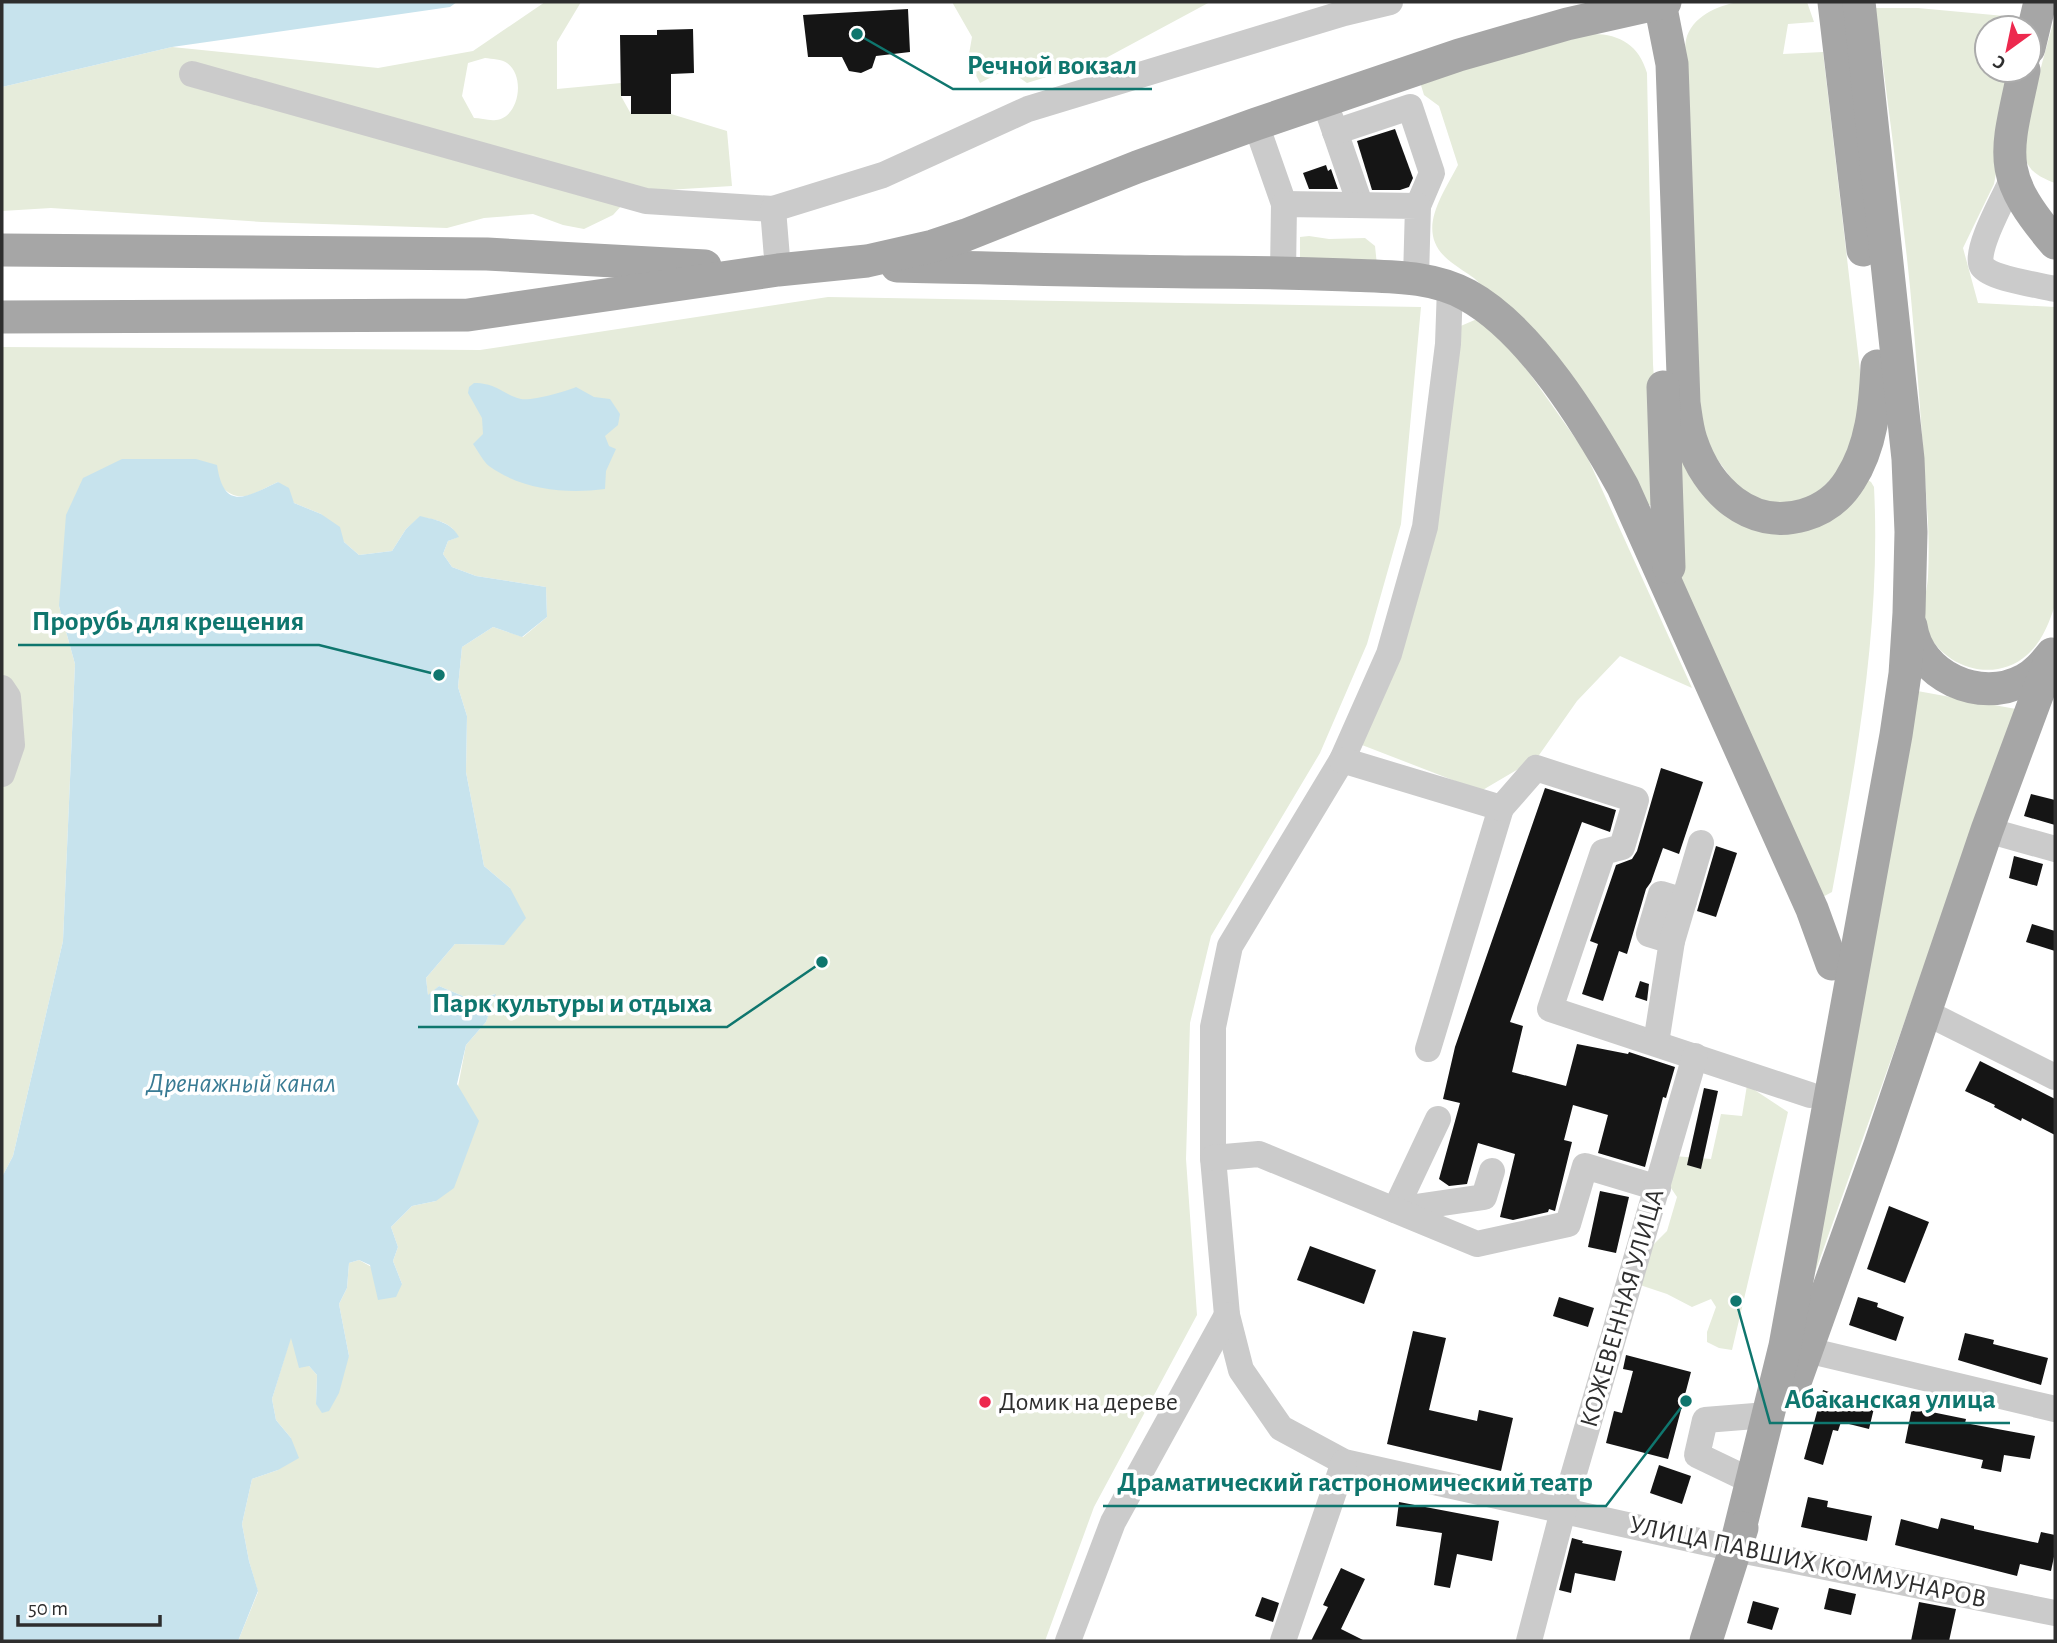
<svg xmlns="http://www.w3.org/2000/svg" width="2057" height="1643" font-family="'Alegreya Sans',sans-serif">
<rect width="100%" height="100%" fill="#fff"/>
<g fill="#e6ecdb" fill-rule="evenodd">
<path d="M545,2H581L557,42V89L621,83V96L631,114H671L727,131L732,186L634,192L613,215L584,229L563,225L533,214L484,218L447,228L262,222L51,208L2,211V87L172,47L378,68L473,51ZM485,58C492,59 502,59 507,63C526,76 519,118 496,120C489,121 480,118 474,118L462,96L468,63Z"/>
<path d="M952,2H1210L1104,59L1027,83L1007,69L980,83L968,60L972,37Z"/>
<path d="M1739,2H1807L1814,22L1788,24L1783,54L1823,52L1863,396L1849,462L1805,504L1748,501L1700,436L1684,74C1685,63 1684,51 1686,40C1691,17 1718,5 1739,2Z"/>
<path d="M1875,8H1918L2026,18L2024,28H1987V70H2016L1994,184L1963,248L1978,303L2055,307V605C2049,623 2042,642 2027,655C1994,684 1943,668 1926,629C1920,614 1927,593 1928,577C1929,554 1929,531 1927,508C1922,434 1917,360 1910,287C1902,208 1891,129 1881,50L1875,24Z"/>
<path d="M2055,16V183C2044,179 2030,173 2026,160C2019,139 2048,43 2055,16Z"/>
<path d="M1590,34C1619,33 1639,45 1647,73L1653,364L1657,429L1651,505L1640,506L1490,304C1479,277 1477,281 1455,265C1412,236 1440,200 1458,165L1439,106L1424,95L1420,82Z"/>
<path d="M1309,236L1329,239L1365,238L1375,246L1377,265L1300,261V237Z"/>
<path d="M828,297L1421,307L1401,524L1367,644L1320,753L1211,936L1190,1023L1186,1159L1197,1315L1094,1507L1045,1641H238L258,1592L249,1561L242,1524L252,1479L278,1470L291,1438L276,1420L272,1399L291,1336L309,1366L317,1375L316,1404L349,1356L339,1304L347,1288L349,1263L359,1260L402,1284L393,1261L398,1247L391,1227L412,1206L436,1201L466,1045L486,1022L495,994L472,1000L439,986L428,996L426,978L455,944L504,945L510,888L484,866L466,772L467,716L458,687L462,647L493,627L523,637L547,617L546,587L476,576L452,567L443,554L448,541L458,537C451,521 436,520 420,517L406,529L392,551L359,555L344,542L321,514L294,503L278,482C255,492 240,507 220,485L59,606L75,664L63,941L13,1156L2,1177V347L480,350Z"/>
<path d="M1484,316L1530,374L1585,452L1692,688L1620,656L1577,701L1537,758L1481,791L1362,745L1416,597L1456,328Z"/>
<path d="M1677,416L1746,524L1866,479L1871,482L1874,487C1881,624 1857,758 1832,892L1817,900L1679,573Z"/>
<path d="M1912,690L2016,709L1807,1295Z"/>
<path d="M1747,1085L1788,1112L1732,1350L1719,1348L1707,1342V1332L1716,1307L1711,1299L1692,1307L1667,1294L1634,1283L1640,1258L1667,1231L1677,1197L1665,1179L1674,1156L1711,1159L1721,1114L1742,1116Z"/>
</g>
<g fill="#c7e3ed">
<path d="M2,2H457L450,7L172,47L2,87Z"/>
<path d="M474,383C498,383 503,395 521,399C532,401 565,392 576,387L594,397L610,399L620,414L618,425L605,436L609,446L616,449L606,471L605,489C566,494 522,490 489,466C483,461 478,451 473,444L483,434L482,418L468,393L469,387Z"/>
<path d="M122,459H196L217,465C224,512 246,497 278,482L289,488L294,503L321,514L340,527L344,542L359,555L392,551L406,529L420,516C436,520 451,522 459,537L448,541L443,554L452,567L476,576L546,587L547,617L522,637L493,627L462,647L458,687L467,716L466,772L484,866L510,888L526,918L504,945L455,944L426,978L428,995L439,986L472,1000L496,994L486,1022L466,1045L457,1084L479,1121L454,1188L436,1201L412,1206L391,1227L398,1247L393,1261L402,1284L396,1297L378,1300L370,1265L359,1260L349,1263L347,1288L339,1304L349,1356L339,1393L329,1411L322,1413L316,1404L317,1375L309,1366L299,1368L291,1338L272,1399L276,1420L291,1438L299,1458L278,1470L252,1479L242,1524L249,1561L258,1591L238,1641H2V1177L13,1156L63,941L75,664L59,606L66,515L83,478Z"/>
</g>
<g fill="#151515">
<path d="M908,9L910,52L876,56L872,68L861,73L849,71L842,57H808L803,15Z"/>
<path d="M693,29L694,73L671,74V114H631V96H621L620,35H657V30Z"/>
<path d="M1395,129L1413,178L1409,187L1400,190H1372L1357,141Z"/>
<path d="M1326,165L1328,171L1331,169L1338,189H1309L1303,173Z"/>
<path d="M1661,768L1703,782L1679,854L1663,848L1651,882L1646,889L1627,954L1619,951L1603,1001L1582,994L1598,944L1590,941L1616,865L1632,859L1637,851Z"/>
<path d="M1545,788L1616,810L1610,832L1582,822L1510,1022L1523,1026L1512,1072L1566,1086L1577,1044L1628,1054L1629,1052L1675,1067L1666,1098L1663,1097L1645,1167L1598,1153L1608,1115L1573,1105L1564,1140L1572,1142L1555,1211L1549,1209L1548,1212L1513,1220L1500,1217L1515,1154L1478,1143L1467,1184L1449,1186L1439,1179L1460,1103L1443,1099L1455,1047Z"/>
<path d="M2031,794L2055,800V825L2024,816Z"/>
<path d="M1716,846L1737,853L1716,917L1697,911Z"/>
<path d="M2014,856L2043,864L2037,886L2009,878Z"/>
<path d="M2032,924L2055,931V951L2026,942Z"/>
<path d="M1640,981L1649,984L1647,1001L1635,997Z"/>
<path d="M1980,1061L2055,1099V1135L2022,1118L2021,1121L1994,1107L1995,1105L1965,1091Z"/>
<path d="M1704,1088L1718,1091L1701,1169L1687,1165Z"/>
<path d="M1600,1191L1629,1197L1616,1253L1588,1247Z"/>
<path d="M1889,1206L1929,1222L1905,1283L1867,1269Z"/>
<path d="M1310,1246L1376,1270L1364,1304L1297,1280Z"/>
<path d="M1559,1297L1594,1308L1588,1327L1553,1316Z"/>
<path d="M1858,1297L1878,1303L1877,1307L1904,1317L1896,1341L1849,1325Z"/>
<path d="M1413,1331L1446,1338L1429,1410L1477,1421L1479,1410L1513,1418L1501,1471L1387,1444Z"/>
<path d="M1965,1333L1994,1340L1993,1344L2048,1358L2041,1385L1958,1360Z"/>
<path d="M1626,1355L1691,1372L1668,1459L1606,1443L1614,1411L1622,1413L1633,1371L1623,1369Z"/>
<path d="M1823,1390L1856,1401L1875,1404L1869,1429L1841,1422L1838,1431L1833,1430L1823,1465L1804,1459Z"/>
<path d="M1912,1408L1966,1419L1965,1423L2035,1436L2030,1459L2004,1455L2001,1472L1981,1468L1983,1460L1905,1443Z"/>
<path d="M1659,1465L1691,1476L1682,1504L1650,1493Z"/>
<path d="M1808,1497L1828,1501L1827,1507L1872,1516L1867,1541L1801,1527Z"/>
<path d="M1399,1502L1499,1521L1492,1561L1457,1554L1450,1588L1434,1585L1442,1533L1396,1526Z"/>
<path d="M1941,1518L1974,1526V1529L2038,1543L2041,1532L2055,1535V1552L2051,1571L2020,1564L2017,1576L1895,1545L1901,1519L1938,1529Z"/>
<path d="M1572,1538L1583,1541L1582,1543L1622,1551L1615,1581L1575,1573L1571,1593L1559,1590Z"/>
<path d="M1341,1568L1365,1579L1341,1629L1365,1641H1311L1328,1607L1323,1605Z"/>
<path d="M1829,1588L1856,1594L1851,1615L1824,1609Z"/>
<path d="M1262,1597L1279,1603L1273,1622L1255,1616Z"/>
<path d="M1753,1601L1779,1608L1772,1630L1747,1623Z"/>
<path d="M1919,1602L1956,1609L1949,1641H1911Z"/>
</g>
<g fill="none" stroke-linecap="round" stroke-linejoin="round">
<g stroke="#cbcbcb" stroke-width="26">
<path d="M192,74L646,201L773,209"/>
<path d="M1330,117L1360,204"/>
<path d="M1256,124L1284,204"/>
<path d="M1335,132L1410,107L1432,173L1418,206"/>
<path d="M2012,180C2005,196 1973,252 1982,266C1991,279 2039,285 2055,289"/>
<path d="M778,270L773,209L883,175L1028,109L1344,13L1390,2"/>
<path d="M1283,273L1284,204L1418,206L1416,278"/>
<path d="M1450,287L1448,344L1425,527L1389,654L1342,760L1230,946L1213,1027V1158L1227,1315L1241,1370L1281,1428L1344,1462L1735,1549L2055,1613"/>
<path d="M2,688L8,697L12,745L2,774"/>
<path d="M1342,760L1501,808L1428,1049"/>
<path d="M1501,808L1536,768L1636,800L1622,847L1603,852L1550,1009L1810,1095"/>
<path d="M1987,830L2055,849"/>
<path d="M1672,941L1649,934L1661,894L1684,901"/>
<path d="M1925,1012L2055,1077"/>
<path d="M1656,1043L1672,941L1701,843"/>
<path d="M1438,1119L1395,1210L1484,1197L1492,1171"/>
<path d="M1213,1158L1259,1154L1477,1244L1568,1224L1585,1166L1658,1188"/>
<path d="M1807,1350L2055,1409"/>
<path d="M1745,1478L1697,1455L1705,1420L1755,1416"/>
<path d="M1068,1641L1113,1522L1227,1315"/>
<path d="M1283,1641L1344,1462"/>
<path d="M1529,1641L1563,1511L1695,1056"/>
</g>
<g stroke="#a6a6a6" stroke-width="33">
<path d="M1834,2L1863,250"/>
<path d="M1660,3L1672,64L1684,403C1686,416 1687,428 1691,440C1707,489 1750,531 1804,515C1824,509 1839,498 1850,480C1872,446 1875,406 1877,366"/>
<path d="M2029,48L2040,2"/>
<path d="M2024,70C2006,155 1995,173 2055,243"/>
<path d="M2,250L487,254L705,266"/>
<path d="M897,266C996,268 1095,271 1194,272C1246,272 1297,273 1348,275C1388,277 1431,275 1467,295C1531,330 1588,424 1623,487L1812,909L1832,964"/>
<path d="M2,317L468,315L778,270L867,261L933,246L966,235L1137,167L1256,124L1459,55L1567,24L1665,2"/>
<path d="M1663,387L1669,567"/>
<path d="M1911,626C1918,676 1980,704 2024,680C2036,674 2044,664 2052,654"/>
<path d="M1794,1385L1880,1145L1987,830L2052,655"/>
<path d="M1735,1549L1785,1346L1896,735L1905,674L1909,613L1911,532L1908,459L1859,2"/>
<path d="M1706,1641L1742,1528"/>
</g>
</g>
<circle fill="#ed294e" stroke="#fff" stroke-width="2.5" cx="985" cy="1402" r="7"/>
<g text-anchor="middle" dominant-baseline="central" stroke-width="7" stroke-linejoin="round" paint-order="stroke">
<g font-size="26" fill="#2e2e2e" stroke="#fff">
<text transform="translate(1622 1308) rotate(-74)">КОЖЕВЕННАЯ УЛИЦА</text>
<text transform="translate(1808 1562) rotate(12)">УЛИЦА ПАВШИХ КОММУНАРОВ</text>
</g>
<g font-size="26" fill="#2e2e2e" stroke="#fff" text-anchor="start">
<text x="999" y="1402">Домик на дереве</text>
</g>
<g font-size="28" font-style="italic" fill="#397b94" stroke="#fff">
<text x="241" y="1084">Дренажный канал</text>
</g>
</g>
<path fill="none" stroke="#0f766e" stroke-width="2.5" d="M857 34L953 89H1152M439 675L319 645H18M822 962L727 1027H418M1736 1301L1770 1423H2010M1686 1401L1606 1506H1103"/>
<g fill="#0f766e" stroke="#fff" stroke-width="2.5">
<circle cx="857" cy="34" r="7"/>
<circle cx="439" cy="675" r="7"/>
<circle cx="822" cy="962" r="7"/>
<circle cx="1736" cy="1301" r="7"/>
<circle cx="1686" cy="1401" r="7"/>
</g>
<g font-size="28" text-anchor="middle" font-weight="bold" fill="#0f766e" stroke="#fff" stroke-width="7" stroke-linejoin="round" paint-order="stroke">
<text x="1052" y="74">Речной вокзал</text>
<text x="168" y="630">Прорубь для крещения</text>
<text x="572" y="1012">Парк культуры и отдыха</text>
<text x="1890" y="1408">Абаканская улица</text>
<text x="1355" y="1491">Драматический гастрономический театр</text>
</g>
<rect width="2057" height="1643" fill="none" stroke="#2e2e2e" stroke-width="7"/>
<g transform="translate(2008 49) rotate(213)"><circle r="33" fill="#ffffff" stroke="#ababab" stroke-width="2"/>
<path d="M0-5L12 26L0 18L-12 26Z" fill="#ed294e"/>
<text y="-10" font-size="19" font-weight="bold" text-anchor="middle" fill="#2e2e2e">С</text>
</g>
<path d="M18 1615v10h142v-10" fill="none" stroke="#2e2e2e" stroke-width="3.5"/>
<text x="28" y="1615" font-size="21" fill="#2e2e2e" stroke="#ffffff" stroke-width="5" paint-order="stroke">50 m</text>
</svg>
